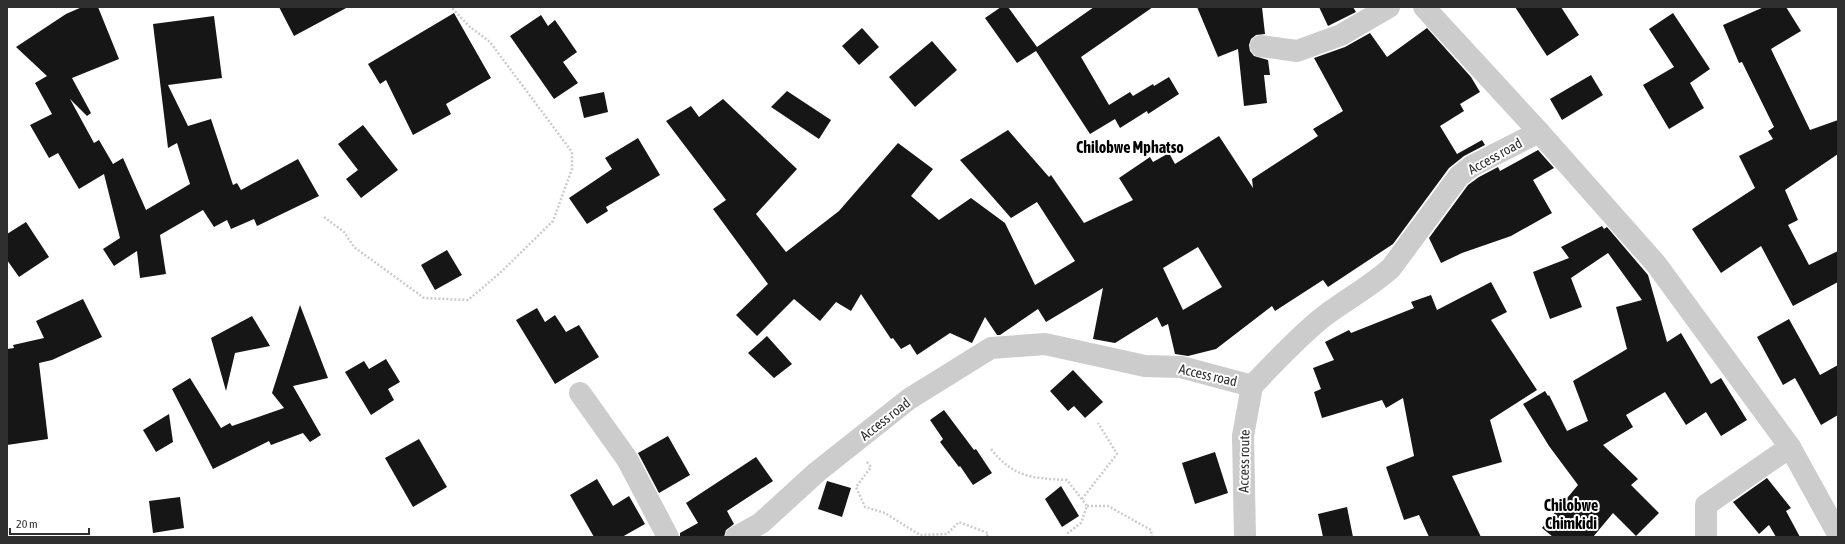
<svg xmlns="http://www.w3.org/2000/svg" width="1845" height="544" font-family="'Asap Condensed',sans-serif">
<rect width="100%" height="100%" fill="#fff"/>
<g fill="#161616" fill-rule="evenodd">
<path d="M82,7H98L119,59L72,78L91,113L87,116L70,99L94,143L99,140L113,164L123,158L146,210L190,184L177,143L168,148L153,24L214,16L222,78L168,85L188,126L211,119L233,185L237,183L241,190L298,159L319,196L257,226L254,219L231,229L227,220L214,227L203,210L160,235L166,274L140,278L137,251L114,266L103,249L120,238L104,174L79,189L58,153L49,158L30,125L52,114L35,83L47,76L16,47L66,14Z"/>
<path d="M279,7H348L294,36Z"/>
<path d="M1001,7H1008L1037,47L1094,7H1153L1081,57L1109,105L1130,92L1133,96L1153,84L1154,86L1169,77L1179,94L1148,114L1147,111L1120,128L1115,119L1090,134L1036,51L1017,63L985,18Z"/>
<path d="M1197,7H1262L1265,34L1256,35L1251,39L1249,45L1250,51L1254,56L1268,60L1270,75H1264L1267,103L1244,106L1238,49L1218,57Z"/>
<path d="M1319,7H1353L1356,12L1328,26Z"/>
<path d="M1515,7H1561L1579,35L1547,56Z"/>
<path d="M1764,7H1786L1801,31L1771,49L1810,130L1838,120V154L1785,190L1798,220L1788,225L1809,265L1838,251V282L1793,306L1761,246L1721,273L1692,229L1755,188L1739,156L1773,139L1768,131L1774,127L1742,62L1739,63L1723,25Z"/>
<path d="M454,13L491,78L446,104L451,114L413,135L386,80L380,84L368,64Z"/>
<path d="M1673,13L1710,69L1690,83L1704,108L1669,129L1643,85L1674,67L1649,29Z"/>
<path d="M541,15L548,26L555,20L577,52L563,62L578,83L554,99L510,36Z"/>
<path d="M862,28L879,47L859,65L842,46Z"/>
<path d="M1427,28L1471,77L1480,92L1460,104L1464,111L1440,126L1457,154L1482,140L1485,145L1464,156L1449,168L1393,244L1328,287L1323,280L1275,311L1272,306L1216,349L1188,356L1175,354L1168,324L1162,327L1157,317L1115,343L1093,339L1103,288L1046,322L1038,309L1000,335H997L985,317L972,343L950,333L917,355L910,344L901,349L893,338L891,339L861,294L851,311L836,302L820,321L794,299L757,336L736,315L768,284L713,209L726,200L666,121L691,106L699,117L723,99L797,169L756,214L786,252L839,211L898,143L933,169L911,196L939,220L971,198L1005,223L1035,285L1075,261L1037,202L1011,218L960,160L1008,130L1049,177L1051,175L1084,223L1133,200L1119,178L1150,157L1153,162L1169,153L1175,164L1219,136L1253,188L1252,179L1318,136L1313,129L1343,111L1314,58L1345,47L1370,33L1387,57ZM1198,247L1222,287L1183,310L1163,268Z"/>
<path d="M932,41L957,70L915,107L889,77Z"/>
<path d="M1591,75L1603,95L1562,120L1550,99Z"/>
<path d="M787,91L831,120L819,139L771,107Z"/>
<path d="M604,92L608,112L584,118L579,97Z"/>
<path d="M363,125L398,170L361,198L346,179L358,170L338,144Z"/>
<path d="M638,138L660,175L606,207L608,211L587,224L569,198L612,169L605,158Z"/>
<path d="M1538,150L1554,168L1533,180L1552,213L1511,236L1462,253L1441,263L1429,238L1468,185L1479,177L1498,167L1500,171Z"/>
<path d="M26,222L49,257L19,277L7,260V234Z"/>
<path d="M1602,226L1604,229L1607,227L1648,275L1667,342L1681,333L1711,384L1721,378L1747,420L1721,436L1706,412L1686,425L1665,392L1626,415L1633,427L1603,445L1638,479L1631,485L1659,513L1636,536L1613,513L1593,537H1553L1542,528L1578,485L1549,446L1523,404L1545,391L1548,396L1549,395L1567,431L1588,421L1573,381L1627,349L1616,307L1642,300L1608,253L1571,278L1582,307L1550,319L1533,272L1569,258L1561,247Z"/>
<path d="M447,250L462,275L435,290L421,265Z"/>
<path d="M1491,282L1507,312L1491,320L1537,390L1490,420L1502,462L1452,476L1481,537H1429L1419,515L1404,520L1386,467L1414,456L1403,398L1386,408L1382,400L1322,418L1314,392L1321,389L1313,368L1334,360L1325,342L1349,330L1351,333L1414,308L1411,302L1431,295L1437,310Z"/>
<path d="M83,299L102,337L52,360L39,363L48,439L7,445V349L14,348L13,345L44,338L36,321Z"/>
<path d="M300,305L328,378L293,386L321,435L310,442L303,433L271,445L269,441L213,469L172,389L190,378L221,428L230,423L232,426L284,408L272,393Z"/>
<path d="M537,308L545,322L555,315L566,332L579,325L599,357L555,384L516,320Z"/>
<path d="M252,316L270,346L235,353L226,391L211,338Z"/>
<path d="M1789,319L1820,375L1838,365V415L1821,425L1795,378L1783,385L1757,337Z"/>
<path d="M767,336L792,364L774,378L748,353Z"/>
<path d="M386,359L400,382L388,389L394,400L371,415L345,372L364,361L369,369Z"/>
<path d="M1073,370L1103,402L1085,418L1074,406L1068,411L1050,391Z"/>
<path d="M944,410L974,450L976,449L992,473L973,485L960,466L959,467L940,442L943,439L930,420Z"/>
<path d="M169,414L173,442L156,452L143,430Z"/>
<path d="M668,436L690,475L659,493L638,453Z"/>
<path d="M419,439L447,487L413,507L385,458Z"/>
<path d="M1215,452L1228,493L1195,504L1182,463Z"/>
<path d="M756,457L773,481L727,511L734,524L726,530L724,537H680V533L698,523L686,503Z"/>
<path d="M1767,478L1791,508L1786,511L1800,537H1776L1769,525L1759,534L1733,502Z"/>
<path d="M597,479L613,506L629,496L645,524L622,537H594L570,495Z"/>
<path d="M827,481L851,488L842,517L818,509Z"/>
<path d="M1061,486L1079,516L1062,527L1045,499Z"/>
<path d="M180,497L184,528L153,533L149,501Z"/>
<path d="M1347,507L1353,537H1323L1318,514Z"/>
</g>
<g fill="none" stroke-linecap="round" stroke-linejoin="round">
<g stroke="#ccc" stroke-width="2.5" stroke-dasharray="2 2" stroke-linecap="butt">
<path d="M324,217L344,232L354,247L424,298L468,300L500,273L553,221L572,169V152L490,42L470,27L451,7"/>
<path d="M991,449C1014,478 1032,478 1067,480L1087,506L1081,523L1068,533L1067,537"/>
<path d="M867,462L871,467L856,487L865,507L885,513L920,535L947,534L959,522L988,533L987,537"/>
<path d="M1082,499L1117,454L1098,423"/>
<path d="M1087,506H1108L1151,530L1152,537"/>
</g>
<g stroke="#ccc" stroke-width="22">
<path d="M1424,7L1539,132L1656,264L1790,447L1838,534"/>
<path d="M1261,46L1297,51L1341,35L1389,7"/>
<path d="M1252,386C1275,362 1297,338 1323,317C1345,300 1370,287 1391,268L1459,176L1472,166L1539,132"/>
<path d="M580,393L627,459L668,537"/>
<path d="M736,537L761,523L817,472L909,399L991,348L1045,344L1145,366L1181,367L1252,386"/>
<path d="M1245,537L1243,436L1252,386"/>
<path d="M1706,537V505L1790,447"/>
</g>
</g>
<g text-anchor="middle" dominant-baseline="central" stroke-width="4" stroke-linejoin="round" paint-order="stroke">
<g font-size="14" fill="#2f2f2f" stroke="#fff">
<text transform="translate(1495 156) rotate(-29)">Access road</text>
<text transform="translate(1208 375) rotate(13)">Access road</text>
<text transform="translate(885 419) rotate(-38)">Access road</text>
<text transform="translate(1244 461) rotate(-89)">Access route</text>
</g>
<g font-size="16" font-weight="bold" fill="#000" stroke="#fff">
<text x="1130" y="147">Chilobwe Mphatso</text>
<text x="1571" y="505">Chilobwe<tspan x="1571" dy="18">Chimkidi</tspan></text>
</g>
</g>
<rect width="1845" height="544" fill="none" stroke="#2f2f2f" stroke-width="16"/>
<path d="M10 528v6h79v-6" fill="none" stroke="#2f2f2f" stroke-width="2"/>
<text x="16" y="528" font-size="12" fill="#2f2f2f" stroke="#ffffff" stroke-width="3" paint-order="stroke">20 m</text>
</svg>
